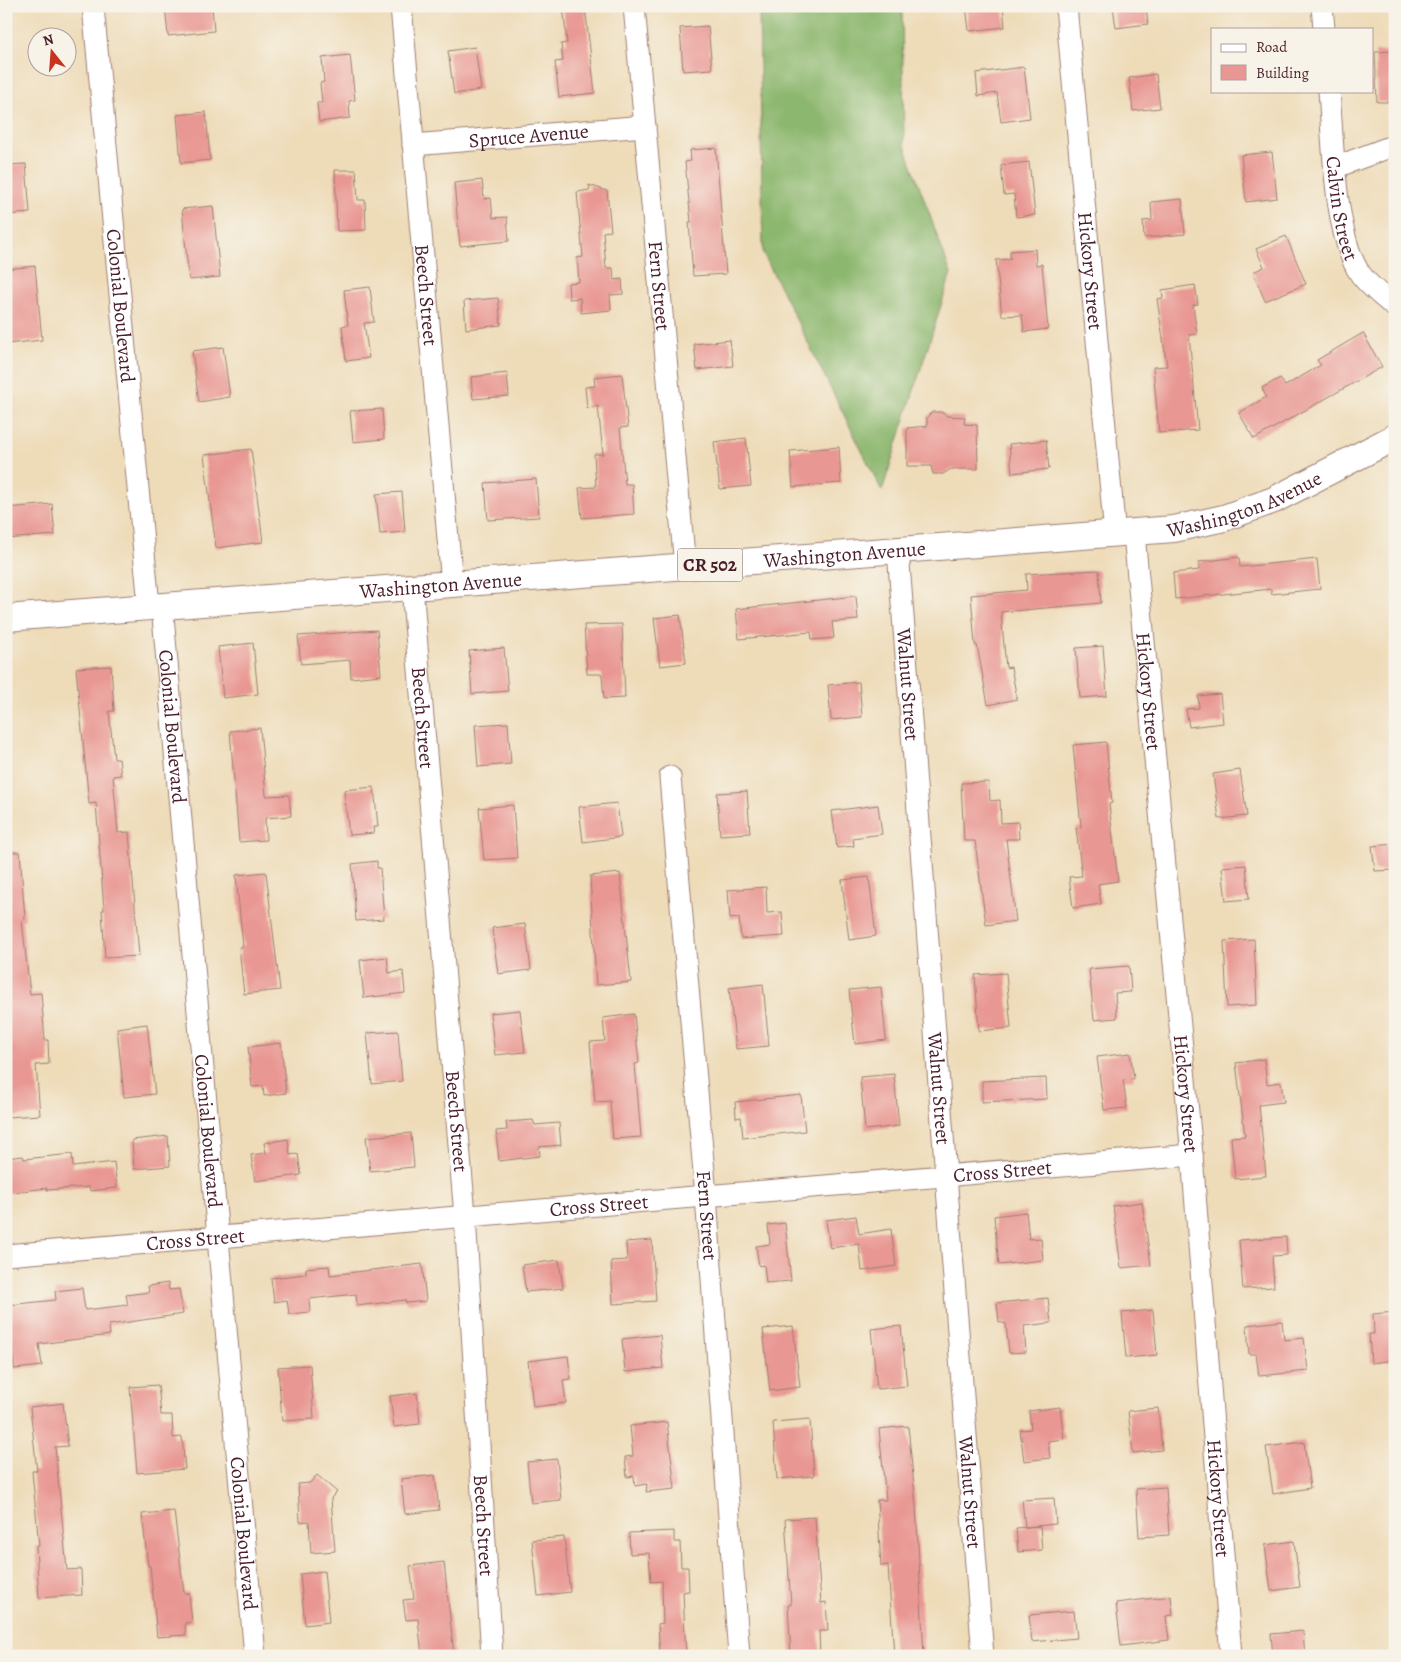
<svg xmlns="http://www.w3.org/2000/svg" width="1401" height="1662" font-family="Alegreya,serif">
<rect width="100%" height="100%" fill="#f7f3e8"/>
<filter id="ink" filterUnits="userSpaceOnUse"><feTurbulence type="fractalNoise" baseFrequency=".02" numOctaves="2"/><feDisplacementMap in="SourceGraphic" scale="10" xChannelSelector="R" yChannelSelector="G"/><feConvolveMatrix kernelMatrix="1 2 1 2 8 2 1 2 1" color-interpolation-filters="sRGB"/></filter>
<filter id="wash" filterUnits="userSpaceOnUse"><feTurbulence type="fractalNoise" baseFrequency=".0096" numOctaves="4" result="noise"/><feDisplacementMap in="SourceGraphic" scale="20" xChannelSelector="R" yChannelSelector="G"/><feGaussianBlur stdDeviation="1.12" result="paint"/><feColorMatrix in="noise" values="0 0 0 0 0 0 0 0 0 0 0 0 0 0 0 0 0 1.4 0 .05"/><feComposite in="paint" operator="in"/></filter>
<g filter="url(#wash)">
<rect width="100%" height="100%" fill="#eedcb9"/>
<path fill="#8cb76e" stroke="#6b6b4c" d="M759,6H902L904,143L951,274L882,491L763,253Z"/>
<g id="blocks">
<g fill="#e99793">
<path d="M165,6H195V9L212,7L214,31L168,36Z"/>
<path d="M563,6H585L595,93L559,97L555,62L563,61L561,44L567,43Z"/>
<path d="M966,6H1003L1005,27L969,31Z"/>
<path d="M1113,6H1146L1148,24L1116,28Z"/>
<path d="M708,26L712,69L683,71L680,28Z"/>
<path d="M475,47L481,90L454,94L448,51Z"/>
<path d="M1395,51V102H1377L1375,52Z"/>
<path d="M350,55L355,100L349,101L350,118L319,122L317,103H322L320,83L324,82L322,58Z"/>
<path d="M1024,67L1030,118L1001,122L997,93L978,96L976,73Z"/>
<path d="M1156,74L1160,108L1133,111L1129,78Z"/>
<path d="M206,112L210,160L181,163L177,115Z"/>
<path d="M716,148L726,274L693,276L689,222H691L685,162L691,161L690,150Z"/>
<path d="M1272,152L1277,198L1246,202L1241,155Z"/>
<path d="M1029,162L1035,215L1016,217L1014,194L1004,195L1001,165Z"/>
<path d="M26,164L30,213L6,215V165Z"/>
<path d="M335,170H356L358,200H365L366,230L337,231Z"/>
<path d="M482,180L484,199L491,198L493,218L507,217L509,241L460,246L454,183Z"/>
<path d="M589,185L607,191L611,231L603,232L606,268H613L614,280L622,279L623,294L610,295L611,310L581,313L580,298L569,299L568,283L579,282L577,258L583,257L577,192L590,190Z"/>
<path d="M1182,199L1185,234L1144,238L1143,221L1152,220L1151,202Z"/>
<path d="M213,206L220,277L189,280L182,209Z"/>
<path d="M1286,236L1306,284L1265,301L1253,272L1264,267L1256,249Z"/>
<path d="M1035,249L1036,265L1042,264L1048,329L1024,332L1022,315L1002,316L996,260L1010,259V251Z"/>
<path d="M35,266L42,340L7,344L6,269Z"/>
<path d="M1195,285L1198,304L1193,305L1197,334L1189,335L1198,430L1159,433L1153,367L1167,366L1157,299L1163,298L1162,290Z"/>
<path d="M370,287L374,322L364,323L369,358L346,361L342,326L348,325L344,290Z"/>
<path d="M498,298L501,325L466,329L464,301Z"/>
<path d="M1363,333L1382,367L1254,439L1239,413L1266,397L1262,388L1280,378L1285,386L1321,365L1317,360Z"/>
<path d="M730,340L733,366L697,370L694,344Z"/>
<path d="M223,347L230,397L199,402L192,351Z"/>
<path d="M507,373L509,396L473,399L471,377Z"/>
<path d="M622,374L628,427L620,428L625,484H632L634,514L582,518L579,488L596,487L594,454H603L598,406L587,408L585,387L595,386L594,377Z"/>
<path d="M382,409L384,439L353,442L350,411Z"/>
<path d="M932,412H941L947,416L965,417L964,424L977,425L978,469H951L943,474H933L931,466H907V428L927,426V417Z"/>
<path d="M746,438L751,486L720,489L714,442Z"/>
<path d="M1046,440L1049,469L1012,473L1009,444Z"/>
<path d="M839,447L841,483L793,487L790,451Z"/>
<path d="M251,449L263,542L216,548L204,455Z"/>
<path d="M536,479L539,517L488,520L485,483Z"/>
<path d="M402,492L405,532L380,534L376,494Z"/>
<path d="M52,504L55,535L6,539V508Z"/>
<path d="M1239,557L1240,567L1317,559L1320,589L1271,594V589L1175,599L1173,573L1199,570V562Z"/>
<path d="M1099,570L1101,603L1001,612L1006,668L1011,667L1017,699L988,705L977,645H975L971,595L1027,590L1026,574Z"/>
<path d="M856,596L858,620L832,622L834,638L812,640L811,632L739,639L736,609Z"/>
<path d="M680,615L686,663L660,666L654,618Z"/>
<path d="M622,624L625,698L604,699L602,674H587L584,625Z"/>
<path d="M377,630L381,675L351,678L350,660L301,664L298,636Z"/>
<path d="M253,643L258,694L223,698L218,647Z"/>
<path d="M1103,646L1107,696L1080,698L1076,648Z"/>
<path d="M504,648L508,691L472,694L469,651Z"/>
<path d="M111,666L114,711H109L114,759H119L121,775L113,776L118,833L129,832L139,956L105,958L102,910H104L96,803L89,804L76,668Z"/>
<path d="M859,682L862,717L831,720L828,685Z"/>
<path d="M1220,694L1223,723L1189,727L1186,709L1199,708L1198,696Z"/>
<path d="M508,723L511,764L478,767L475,725Z"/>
<path d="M260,728L266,796L289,795L291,816L265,818L266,840L239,842L230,731Z"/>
<path d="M1106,742L1112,803L1109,804L1118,881L1098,884L1101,904L1073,908L1069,877L1082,876L1076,828L1081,827L1073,745Z"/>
<path d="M1240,770L1247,816L1219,819L1213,774Z"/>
<path d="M989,782L990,801L1000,800L1001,823L1018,822L1019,839H1006L1016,921L986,925L975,841H964L961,783Z"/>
<path d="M374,787L378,827H373L374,833L349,835L344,790Z"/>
<path d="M747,791L750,833L720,835L717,793Z"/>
<path d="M617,803L621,837L583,842L579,807Z"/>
<path d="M513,805L517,858L484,860L479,808Z"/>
<path d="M878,805L882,834L853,838L854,846L837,848L832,811Z"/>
<path d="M1395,844V870L1375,871L1372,846Z"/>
<path d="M6,852H20L25,919L22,920L30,994L41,993L45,1040H48L49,1064L36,1065L40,1115L6,1117Z"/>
<path d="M377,861V868H380L384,919L356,921L352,864Z"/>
<path d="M1246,865L1249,899L1226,901L1222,867Z"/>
<path d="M266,872L280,990L244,994L239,947H243L236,875Z"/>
<path d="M620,873L631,982L596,985L590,876Z"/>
<path d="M869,877L876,936L849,940L842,880Z"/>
<path d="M766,887L767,913L782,912L784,936L741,939L739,918L730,919L728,890Z"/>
<path d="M525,924L531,970L498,974L492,928Z"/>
<path d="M1254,939L1257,1005L1227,1007L1224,941Z"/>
<path d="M387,957L389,973L403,971L405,993L364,998L360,960Z"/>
<path d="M1129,966L1131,992L1115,993L1117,1018L1094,1020L1089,969Z"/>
<path d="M1006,973L1011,1028L979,1031L975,975Z"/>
<path d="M763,984L769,1046L736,1049L729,988Z"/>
<path d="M881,987L886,1040L855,1044L849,990Z"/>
<path d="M520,1010L525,1052L495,1055L490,1013Z"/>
<path d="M634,1014L639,1063L635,1064L641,1137L613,1139L610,1101L595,1102L590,1042L605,1041L603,1018Z"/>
<path d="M147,1024L155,1094L124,1097L117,1028Z"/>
<path d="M398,1031L402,1081L372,1084L367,1033Z"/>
<path d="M281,1043L286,1093L264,1096L263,1086L252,1087L248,1047Z"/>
<path d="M1130,1053L1134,1079L1123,1080L1127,1108L1104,1110L1097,1057Z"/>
<path d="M1264,1059L1267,1084L1281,1082L1284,1102L1259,1105L1266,1176L1235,1179L1231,1137L1245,1136L1236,1063Z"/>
<path d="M894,1074L899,1126L865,1130L860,1077Z"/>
<path d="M1046,1078L1047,1099L982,1102V1081Z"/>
<path d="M801,1095L805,1131L743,1138L741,1117L736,1118L735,1102Z"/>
<path d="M533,1120L535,1125L559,1123L561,1145L539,1147L540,1156L499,1161L496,1131L507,1130L506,1122Z"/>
<path d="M411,1133L414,1167L370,1171L366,1137Z"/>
<path d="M168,1136L170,1166L134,1169L132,1140Z"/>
<path d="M288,1139L290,1155L298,1154L301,1175L255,1181L251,1155L266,1153L264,1143Z"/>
<path d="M72,1154L73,1167L114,1162L117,1188L90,1191L89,1187L47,1190V1188L6,1193V1158L23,1156L24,1159Z"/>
<path d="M1142,1202L1151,1265L1121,1268L1113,1206Z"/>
<path d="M1026,1212L1029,1239L1041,1238L1043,1260L999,1265L994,1216Z"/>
<path d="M856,1216L859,1234L891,1229L896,1266L862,1271L859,1244L830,1248L826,1220Z"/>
<path d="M785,1223L791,1281L766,1283L764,1265L759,1266L756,1246L770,1244L768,1225Z"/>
<path d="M1286,1237L1287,1255L1272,1256L1274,1287L1243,1289L1239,1240Z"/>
<path d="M652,1240L656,1301L613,1304L611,1261L627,1260L626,1242Z"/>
<path d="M559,1260L563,1288L526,1292L522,1265Z"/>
<path d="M422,1264L426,1301L406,1303L405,1300L357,1306L356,1294L309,1299L310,1312L289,1314L287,1300L274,1302L271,1278L306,1274V1268L329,1266L330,1275Z"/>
<path d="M168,1283L169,1290L179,1289L183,1314L109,1325L110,1335L39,1344L42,1366L14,1369L8,1305L56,1300L55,1291L82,1288L85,1310L128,1305L126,1295L149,1292L148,1286Z"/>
<path d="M1048,1298L1051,1323L1024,1326L1026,1352L1009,1353L1006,1324L999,1322L997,1303Z"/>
<path d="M1153,1310L1157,1355L1126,1358L1122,1313Z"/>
<path d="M1395,1312V1360L1371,1363L1369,1334H1374L1373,1314Z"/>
<path d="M1282,1321L1284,1340L1304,1338L1308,1371L1259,1376L1256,1354H1249L1247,1325Z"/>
<path d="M793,1326L800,1387L770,1391L763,1329Z"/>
<path d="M901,1326L907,1386L877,1389L871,1329Z"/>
<path d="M660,1335L663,1368L625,1372L622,1339Z"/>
<path d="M568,1356L571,1379L563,1380L566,1403L533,1407L528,1361Z"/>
<path d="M310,1365L314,1419L282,1421L278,1367Z"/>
<path d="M158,1385L161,1415H172L173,1438L182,1437L185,1469L137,1473L130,1387Z"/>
<path d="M417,1393L420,1424L394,1427L390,1396Z"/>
<path d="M63,1403L68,1446L55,1447L67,1570L81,1569L82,1595L39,1598L36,1546H39L32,1471H37L30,1407Z"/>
<path d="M1060,1407L1064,1439L1048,1441L1050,1458L1024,1461L1020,1430L1031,1429L1029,1411Z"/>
<path d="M1158,1408L1162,1450L1133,1453L1128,1411Z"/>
<path d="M810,1419L814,1476L777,1479L773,1422Z"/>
<path d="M667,1422L675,1489L646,1492L647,1484L635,1486L634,1476L627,1477L625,1457L633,1456L630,1426Z"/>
<path d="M908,1426L916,1506L924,1656H894L888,1565L881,1566L877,1500H886L879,1429Z"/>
<path d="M1304,1442L1310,1488L1273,1494L1266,1447Z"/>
<path d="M557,1459L561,1500L531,1503L527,1462Z"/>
<path d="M317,1475L337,1492L331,1498L335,1551L311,1553L309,1521L300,1522L298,1484L310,1483Z"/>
<path d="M435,1475L439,1510L405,1514L401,1479Z"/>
<path d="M1166,1487L1169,1535L1139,1537L1136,1489Z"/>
<path d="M1054,1498L1056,1524L1025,1527L1022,1500Z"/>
<path d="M174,1511L184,1593H189L192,1622L185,1623L186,1635L157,1637L150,1566H148L142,1514Z"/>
<path d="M815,1517L821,1603L826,1602L828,1631H819L820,1656H791L788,1605H791L785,1519Z"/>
<path d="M1040,1526L1042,1550L1018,1552L1016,1528Z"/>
<path d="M674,1531V1542H680L681,1567H688L689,1591L683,1592L686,1656H660L658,1624L663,1623L662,1581L651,1582L649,1553L630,1554L629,1533Z"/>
<path d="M564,1537L570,1592L538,1596L532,1540Z"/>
<path d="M1294,1541L1300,1587L1271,1591L1265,1545Z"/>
<path d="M444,1562L454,1656H422L418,1619L406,1620L403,1600L414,1599L410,1566Z"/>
<path d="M324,1571L329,1622L305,1625L300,1574Z"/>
<path d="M1171,1596L1173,1615L1166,1616L1169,1640L1121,1646L1116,1603Z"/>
<path d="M1074,1611L1077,1638L1032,1642L1029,1615Z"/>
<path d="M1303,1631L1305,1656H1273L1271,1634Z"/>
</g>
</g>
</g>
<g filter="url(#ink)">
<use href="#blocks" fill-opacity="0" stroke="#9c7e72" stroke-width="1"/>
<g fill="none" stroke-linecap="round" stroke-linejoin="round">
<g stroke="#9c7e72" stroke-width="23">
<g id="minor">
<path id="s1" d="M93,6L149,606"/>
<path id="s2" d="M401,6L452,584"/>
<path id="s3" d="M634,6L685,567"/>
<path id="s4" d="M1066,6L1115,535"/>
<path d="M1322,6L1324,29"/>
<path id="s5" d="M1329,91C1333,139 1334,238 1361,275C1371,288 1383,297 1395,307"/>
<path id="s6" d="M413,145L645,126"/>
<path d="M1336,167L1395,145"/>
<path id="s7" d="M1134,534L1192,1155L1231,1656"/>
<path id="s8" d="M898,551L983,1656"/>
<path id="s9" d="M412,587L465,1216L492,1656"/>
<path id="s10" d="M162,605L255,1656"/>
<path id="s11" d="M670,777L706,1196L739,1656"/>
<path id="s12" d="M6,1255L1192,1155"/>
</g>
</g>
<g stroke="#9c7e72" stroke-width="28">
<g id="major">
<path id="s13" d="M6,618L1174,529L1224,518L1274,500L1395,437"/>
</g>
</g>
<use href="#minor" stroke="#fff" stroke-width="21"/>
<use href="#major" stroke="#fff" stroke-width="26"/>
</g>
</g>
<g text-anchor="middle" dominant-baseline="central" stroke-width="5" stroke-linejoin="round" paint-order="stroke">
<rect fill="#f7f3e8" stroke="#7e5f64" stroke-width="1" x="677.5" y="548.5" width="65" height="33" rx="4"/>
<g font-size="19" font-weight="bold" fill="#4a1f2b">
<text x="710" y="565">CR 502</text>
</g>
<g font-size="20" fill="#4a1f2b" stroke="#f7f3e8">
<text stroke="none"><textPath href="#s6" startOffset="116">Spruce Avenue</textPath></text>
<text stroke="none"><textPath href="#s5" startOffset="118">Calvin Street</textPath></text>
<text stroke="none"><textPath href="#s4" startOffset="266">Hickory Street</textPath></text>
<text stroke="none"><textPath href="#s3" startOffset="281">Fern Street</textPath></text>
<text stroke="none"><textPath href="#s2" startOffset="290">Beech Street</textPath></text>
<text stroke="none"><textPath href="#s1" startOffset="301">Colonial Boulevard</textPath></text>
<text stroke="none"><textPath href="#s13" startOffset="1246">Washington Avenue</textPath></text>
<text stroke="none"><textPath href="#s13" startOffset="841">Washington Avenue</textPath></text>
<text stroke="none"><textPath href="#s13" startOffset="436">Washington Avenue</textPath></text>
<text stroke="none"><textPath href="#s8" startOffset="134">Walnut Street</textPath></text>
<text stroke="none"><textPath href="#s7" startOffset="158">Hickory Street</textPath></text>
<text stroke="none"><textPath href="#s9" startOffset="131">Beech Street</textPath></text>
<text stroke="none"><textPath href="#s10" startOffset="122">Colonial Boulevard</textPath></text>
<text stroke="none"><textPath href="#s8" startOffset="539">Walnut Street</textPath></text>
<text stroke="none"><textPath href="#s7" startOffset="562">Hickory Street</textPath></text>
<text stroke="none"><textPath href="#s9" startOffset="536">Beech Street</textPath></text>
<text stroke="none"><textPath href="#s10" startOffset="528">Colonial Boulevard</textPath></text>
<text stroke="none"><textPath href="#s12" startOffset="1000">Cross Street</textPath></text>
<text stroke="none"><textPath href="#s12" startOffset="595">Cross Street</textPath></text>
<text stroke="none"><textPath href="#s11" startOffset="440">Fern Street</textPath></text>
<text stroke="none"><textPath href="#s12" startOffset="190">Cross Street</textPath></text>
<text stroke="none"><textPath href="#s8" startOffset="944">Walnut Street</textPath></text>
<text stroke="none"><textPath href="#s7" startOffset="968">Hickory Street</textPath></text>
<text stroke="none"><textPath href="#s9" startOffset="941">Beech Street</textPath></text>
<text stroke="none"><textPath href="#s10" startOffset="932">Colonial Boulevard</textPath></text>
</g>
</g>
<rect width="1401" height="1662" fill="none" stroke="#f7f3e8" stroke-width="25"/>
<rect x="1211" y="28" width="162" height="65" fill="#f7f3e8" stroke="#b29e9c"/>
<rect x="1221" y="44" width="25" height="8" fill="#ffffff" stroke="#b29e9c"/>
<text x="1256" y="52" font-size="15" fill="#4a1f2b">Road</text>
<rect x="1221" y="65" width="25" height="15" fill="#e99793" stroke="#b29e9c"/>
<text x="1256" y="78" font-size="15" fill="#4a1f2b">Building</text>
<g transform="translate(52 52) rotate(343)"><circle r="24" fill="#f7f3e8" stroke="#b29e9c"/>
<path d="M0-4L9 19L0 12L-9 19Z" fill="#c8321e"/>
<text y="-8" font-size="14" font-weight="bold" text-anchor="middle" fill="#4a1f2b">N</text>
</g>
</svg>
